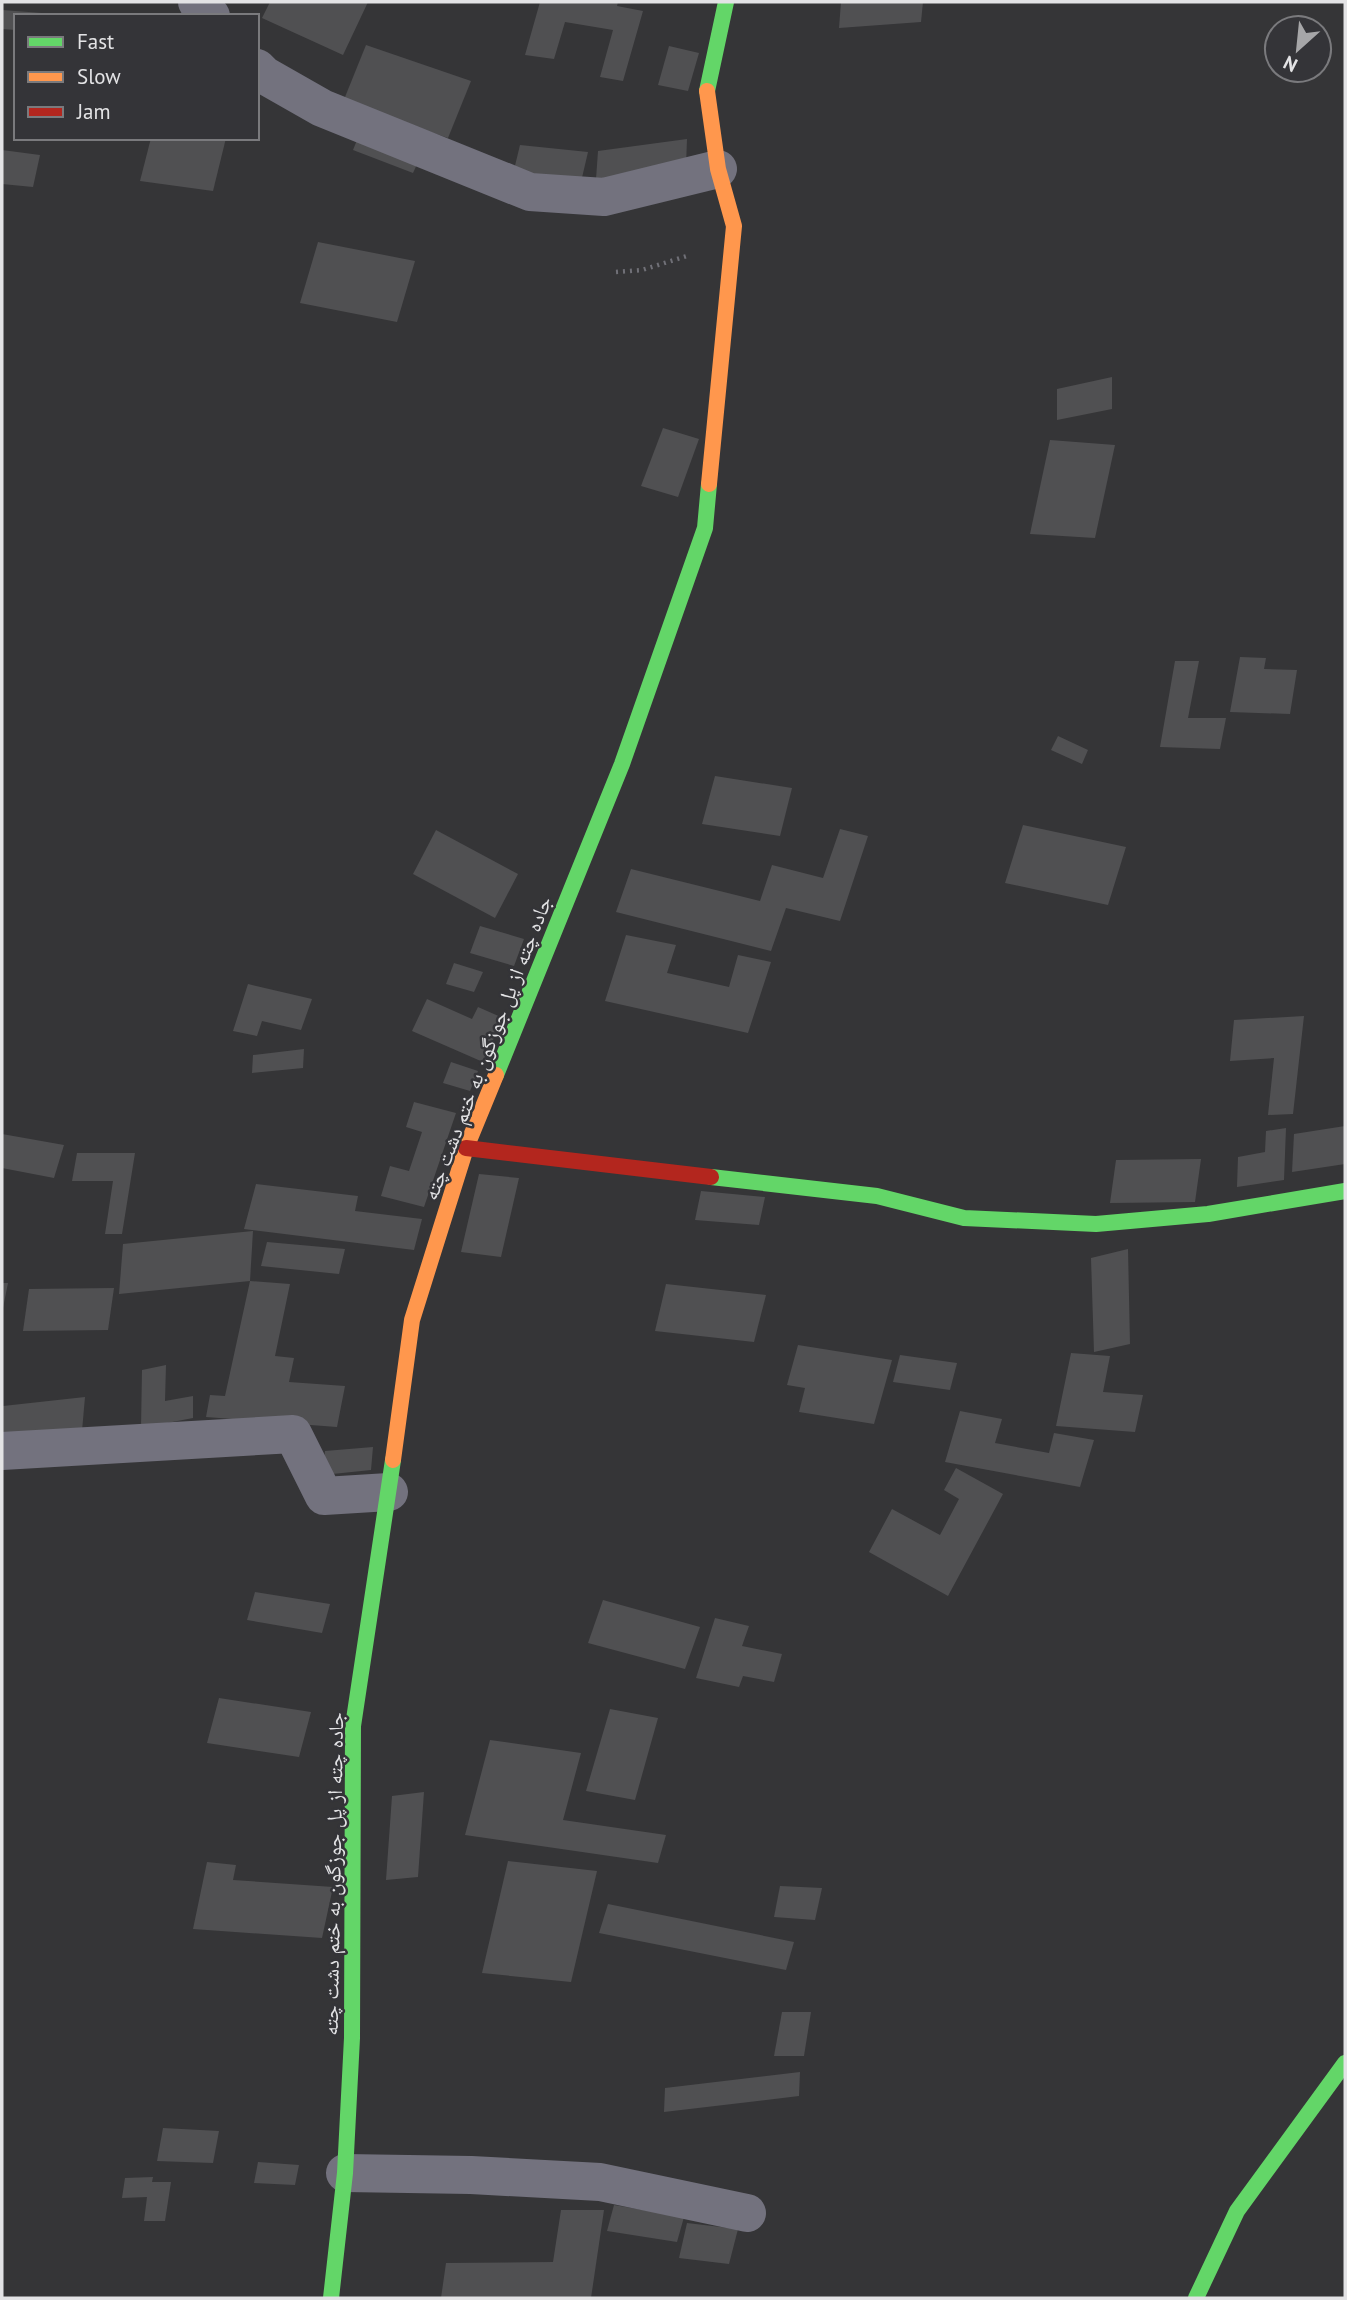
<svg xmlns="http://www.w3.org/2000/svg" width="1347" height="2300" font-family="'PT Sans','Noto Naskh Arabic',sans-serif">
<rect width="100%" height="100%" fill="#353537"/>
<g fill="#505052">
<path d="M270,2H368L343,55L262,18Z"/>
<path d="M540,2H618L617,6L643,11L623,81L600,77L613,30L565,22L554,59L525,55Z"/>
<path d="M841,2H923L921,22L839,28Z"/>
<path d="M2,10L55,14V16H16V30L2,29Z"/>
<path d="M366,45L471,81L448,138L343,102Z"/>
<path d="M669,46L699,53L688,91L658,85Z"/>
<path d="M359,135L419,160L413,173L353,150Z"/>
<path d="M151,138H226L213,191L140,181Z"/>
<path d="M687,139L686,166L596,179L598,151Z"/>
<path d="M520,145L588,152L581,182L513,174Z"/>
<path d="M2,150L40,155L33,187L2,184Z"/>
<path d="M318,242L415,261L397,322L300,303Z"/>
<path d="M1112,377V409L1057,420V389Z"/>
<path d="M663,428L699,439L678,497L641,486Z"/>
<path d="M1050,440L1115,445L1095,538L1030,534Z"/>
<path d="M1240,657L1266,658L1264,669L1297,670L1290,714L1230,712Z"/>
<path d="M1175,661H1199L1188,718H1226L1220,749L1160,747Z"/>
<path d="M1058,736L1088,750L1082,764L1051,750Z"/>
<path d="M715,776L792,788L780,836L702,824Z"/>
<path d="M1023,825L1126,847L1108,905L1005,883Z"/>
<path d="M840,829L868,836L840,921L786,908L771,951L616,912L631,869L760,901L772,865L823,878Z"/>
<path d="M436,830L518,874L495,918L413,874Z"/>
<path d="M480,926L524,939L514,966L470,953Z"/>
<path d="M626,935L676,945L667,973L729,987L738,955L771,962L748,1033L605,1001Z"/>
<path d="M454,963L483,972L474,992L446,984Z"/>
<path d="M248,984L312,999L301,1030L262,1021L257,1036L233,1031Z"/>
<path d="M427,999L472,1019L478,1007L503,1018L483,1062L412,1031Z"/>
<path d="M1304,1016L1293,1114L1268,1115L1274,1058L1230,1061L1234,1020Z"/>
<path d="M304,1049L303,1068L252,1073L253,1055Z"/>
<path d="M451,1062L478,1071L470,1091L443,1083Z"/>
<path d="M414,1102L456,1113L424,1207L381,1196L390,1166L409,1171L422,1132L406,1127Z"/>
<path d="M1345,1126V1164L1292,1172L1294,1134Z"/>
<path d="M1286,1128L1284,1180L1237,1187L1238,1157L1265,1152L1266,1131Z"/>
<path d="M2,1134L64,1145L54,1178L2,1168Z"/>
<path d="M77,1153H135L122,1234H105L113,1181H72Z"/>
<path d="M1201,1159L1195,1202L1110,1203L1116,1160Z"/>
<path d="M479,1174L519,1178L501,1257L461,1252Z"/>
<path d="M256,1184L358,1196L355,1211L422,1219L414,1250L244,1229Z"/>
<path d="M701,1191L765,1197L759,1225L695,1220Z"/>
<path d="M253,1231L250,1281L119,1294L123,1244Z"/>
<path d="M267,1242L345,1249L339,1274L261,1266Z"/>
<path d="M1128,1249L1130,1344L1094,1352L1091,1258Z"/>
<path d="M250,1281L290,1284L275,1356L294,1358L289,1382L345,1386L337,1427L206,1417L210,1395L225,1396Z"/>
<path d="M2,1283H8L3,1308H2Z"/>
<path d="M666,1284L766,1295L754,1342L655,1331Z"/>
<path d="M114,1288L108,1330L23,1331L29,1289Z"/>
<path d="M798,1345L892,1360L874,1424L799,1412L805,1388L787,1385Z"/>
<path d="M1071,1353L1110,1356L1103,1392L1143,1395L1135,1432L1056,1426Z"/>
<path d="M900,1355L957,1363L950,1390L893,1382Z"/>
<path d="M166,1365L165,1401L193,1396V1418L141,1428L142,1370Z"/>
<path d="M85,1397L82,1431L2,1438L3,1406Z"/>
<path d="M960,1411L1002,1419L995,1443L1049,1453L1054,1433L1094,1440L1080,1487L945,1462Z"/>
<path d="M373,1447L371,1470L323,1475L325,1451Z"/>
<path d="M956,1468L1003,1494L948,1596L869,1552L892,1509L940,1535L959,1499L944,1490Z"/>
<path d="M255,1592L330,1604L322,1633L247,1620Z"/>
<path d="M603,1600L700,1627L685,1669L588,1643Z"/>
<path d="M715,1618L749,1626L742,1646L782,1654L774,1682L743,1676L739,1687L696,1678Z"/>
<path d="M219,1698L311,1712L299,1757L207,1743Z"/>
<path d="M610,1709L658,1718L635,1800L586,1791Z"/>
<path d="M490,1740L581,1753L563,1820L666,1835L658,1863L465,1835Z"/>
<path d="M424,1792L418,1877L386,1880L392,1796Z"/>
<path d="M508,1861L597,1871L571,1982L482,1973Z"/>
<path d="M207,1862L236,1865L233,1880L333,1887L322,1938L193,1929Z"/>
<path d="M780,1886L822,1888L815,1920L774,1917Z"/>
<path d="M608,1904L794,1942L786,1970L599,1933Z"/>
<path d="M782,2012H811L804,2056H774Z"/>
<path d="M800,2072L799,2096L664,2112L665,2088Z"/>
<path d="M163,2128L219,2131L213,2163L157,2161Z"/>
<path d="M258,2162L299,2165L295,2185L254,2183Z"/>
<path d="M153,2177L152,2182H171L165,2221H144L147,2197L122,2198L125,2178Z"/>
<path d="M614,2205L684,2217L677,2242L607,2231Z"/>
<path d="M561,2210H604L591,2298H441L446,2263L553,2262Z"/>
<path d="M687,2223L738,2229L729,2264L679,2258Z"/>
</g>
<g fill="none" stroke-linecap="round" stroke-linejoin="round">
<path stroke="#707077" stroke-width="4.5" stroke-dasharray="2 5" stroke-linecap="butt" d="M616,272L642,270L690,255"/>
<g stroke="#73727e" stroke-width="38">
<path d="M197,2L211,16"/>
<path d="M257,68L264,75L322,108L530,192L604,197L718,169"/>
<path d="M2,1451L293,1434L324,1496L389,1492"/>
<path d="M345,2173L471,2175L600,2182L747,2213"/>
</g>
<g stroke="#63d668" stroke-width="16">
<path d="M707,91L726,2"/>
<path d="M496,1075L622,764L705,528L709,484"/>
<path d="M711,1177L877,1196L964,1218L1096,1224L1208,1214L1345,1191"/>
<path d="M331,2298L345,2173L352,2038L353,1726L393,1460"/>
<path d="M1196,2298L1237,2211L1345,2063"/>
</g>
<g stroke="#ff974d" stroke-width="16">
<path d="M707,91L718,169L734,226L709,484"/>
<path d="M393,1460L412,1320L466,1148L496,1075"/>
</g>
<path stroke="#b3261e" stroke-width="16" d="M466,1148L711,1177"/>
</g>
<g text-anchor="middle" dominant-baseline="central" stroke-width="5" stroke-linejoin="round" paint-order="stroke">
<g font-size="21" fill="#e3e3e5" stroke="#343438">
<text transform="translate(487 1048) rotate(-69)">جاده چته از پل جوزگون به ختم دشت چته</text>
<text transform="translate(333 1874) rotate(-89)">جاده چته از پل جوزگون به ختم دشت چته</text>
</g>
</g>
<rect width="1347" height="2300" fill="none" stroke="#e3e3e5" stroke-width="7"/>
<rect x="14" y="14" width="245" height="126" fill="#343438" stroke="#7a7a7d" stroke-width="2"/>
<rect x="28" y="37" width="35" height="10" fill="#63d668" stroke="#7a7a7d" stroke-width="2"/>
<text x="77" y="49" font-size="21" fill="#e3e3e5">Fast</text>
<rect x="28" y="72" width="35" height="10" fill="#ff974d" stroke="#7a7a7d" stroke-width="2"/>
<text x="77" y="84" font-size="21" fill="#e3e3e5">Slow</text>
<rect x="28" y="107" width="35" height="10" fill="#b3261e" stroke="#7a7a7d" stroke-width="2"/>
<text x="77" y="119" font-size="21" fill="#e3e3e5">Jam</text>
<g transform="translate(1298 49) rotate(207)"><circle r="33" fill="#343438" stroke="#7a7a7d" stroke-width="2"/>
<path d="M0-5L12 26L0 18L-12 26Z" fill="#a6a6a8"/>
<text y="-10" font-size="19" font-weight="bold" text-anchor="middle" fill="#e3e3e5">N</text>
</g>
</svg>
